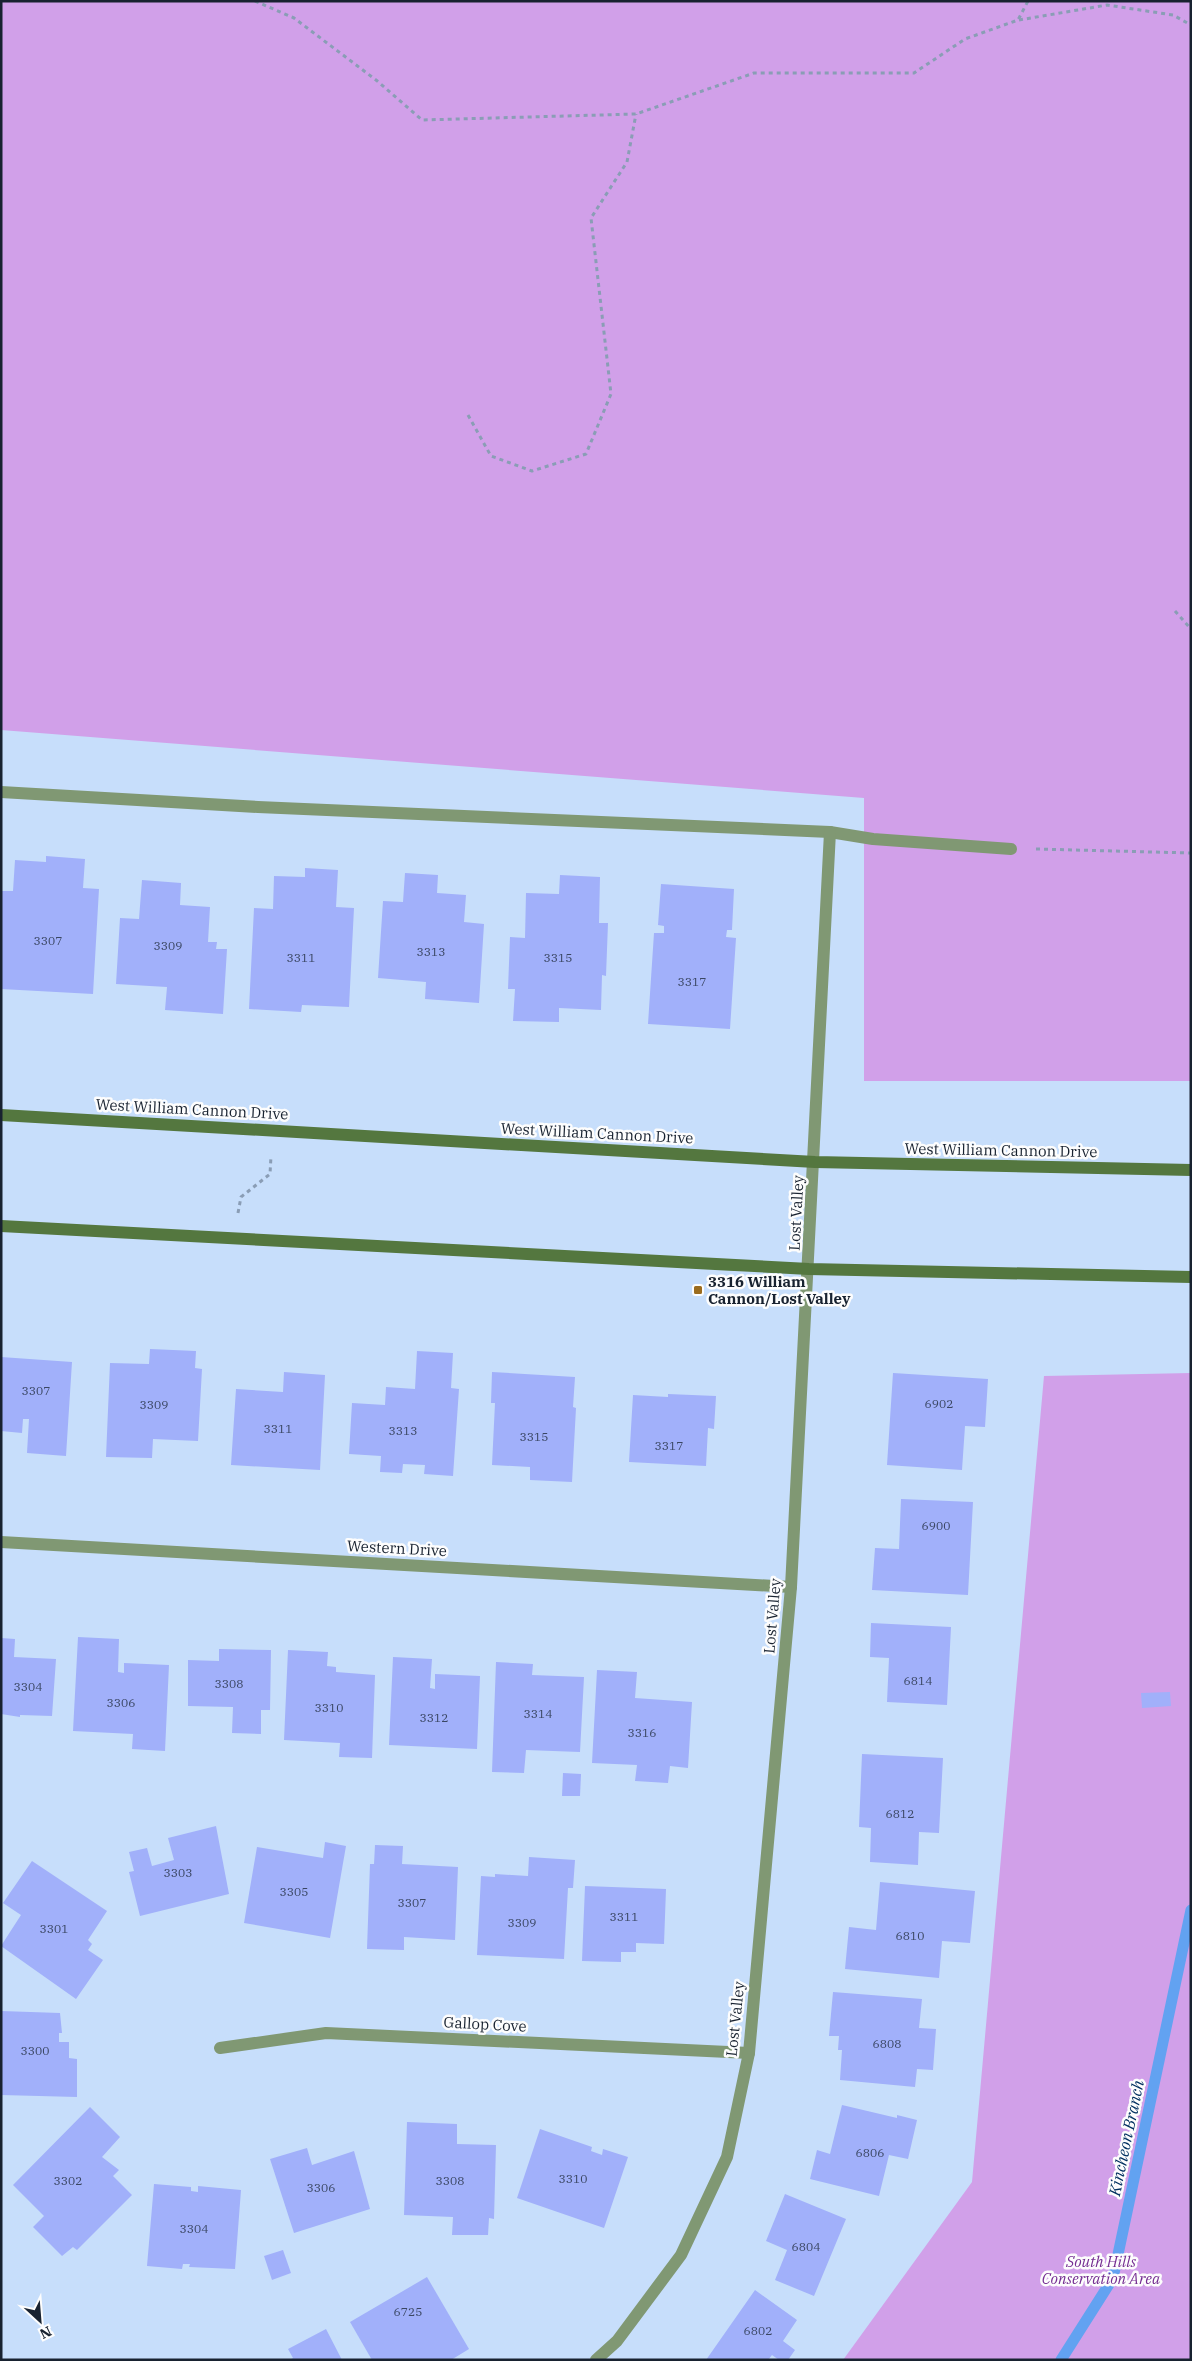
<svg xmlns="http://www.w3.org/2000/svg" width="1192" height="2361" font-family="'IBM Plex Serif',serif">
<rect width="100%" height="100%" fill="#c7defb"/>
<g fill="#d1a0e9">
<path d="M1,1H1191V1081H864V798L1,730Z"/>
<path d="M1191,1373V2360H843L972,2182L1044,1376Z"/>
</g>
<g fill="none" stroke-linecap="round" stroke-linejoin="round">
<path stroke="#62a2f1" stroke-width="11" d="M1061,2360L1113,2278L1191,1910"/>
</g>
<g fill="#a1b0fa">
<path d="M46,856L85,859L83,888L99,889L93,994L1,989V891H13L15,860L46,862Z"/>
<path d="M305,868L338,870L336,907L354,908L349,1007L302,1005L301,1012L249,1009L254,908L273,909L274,876L305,877Z"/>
<path d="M405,873L438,875L437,893L466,895L464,922L484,924L479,1003L425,999L426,982L378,978L383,901L403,902Z"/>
<path d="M560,875L600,877L599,923H608L606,976L602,975L601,1010L559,1008V1022L513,1021L515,989H508L510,937L525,938L526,893L559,894Z"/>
<path d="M142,880L181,883L180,905L210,907L208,942H217L216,949H227L223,1014L165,1010L167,987L116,984L120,918L139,919Z"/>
<path d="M661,884L734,889L732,930H727L726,937L736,938L730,1029L648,1024L654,933H664V926L658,925Z"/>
<path d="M150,1349L196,1351L195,1368L202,1369L198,1441L153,1439L152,1458L106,1457L110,1363L149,1364Z"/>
<path d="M417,1351L453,1353L451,1388L459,1389L453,1476L424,1474L425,1465L403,1464L402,1473L380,1472L381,1456L349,1454L352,1403L385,1405L386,1387L415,1389Z"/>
<path d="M1,1357L72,1362L66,1456L27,1453L29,1419H23L22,1433L1,1431Z"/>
<path d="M284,1372L325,1375L320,1470L231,1465L236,1389L283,1392Z"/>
<path d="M492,1372L575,1377L573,1407L576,1408L572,1482L530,1480V1467L492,1465L495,1403H491Z"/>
<path d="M893,1373L988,1379L985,1427L965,1426L962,1470L887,1465Z"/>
<path d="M668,1394L716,1396L714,1429L708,1428L706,1466L629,1462L633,1395L668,1397Z"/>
<path d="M901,1499L973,1502L968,1595L872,1590L875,1548L899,1549Z"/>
<path d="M871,1623L951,1627L947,1705L887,1702L889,1658L870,1657Z"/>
<path d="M78,1637L119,1639L118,1672L124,1673V1663L169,1665L165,1751L132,1749L133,1734L73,1731Z"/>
<path d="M1,1638L15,1639L14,1657L56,1659L52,1716L20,1715V1717L1,1714Z"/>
<path d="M219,1649L271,1650L270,1710H261V1734L232,1733L233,1707L188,1706V1660L219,1661Z"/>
<path d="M288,1650L328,1652L327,1666L336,1667V1672L375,1675L372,1758L339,1757L340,1743L284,1740Z"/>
<path d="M393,1657L432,1659L430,1688L435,1689V1674L480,1676L477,1749L389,1745Z"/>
<path d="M496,1662L533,1664L532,1675L584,1677L580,1752L526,1750L524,1773L492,1772Z"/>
<path d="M597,1670L637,1672L635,1698L692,1702L688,1768L670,1766L668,1783L635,1781L637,1765L592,1763Z"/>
<path d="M1170,1692L1171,1706L1142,1708L1141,1693Z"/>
<path d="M862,1754L943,1758L939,1833L919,1832L918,1865L870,1862L871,1828L859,1827Z"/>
<path d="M563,1773L581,1774L580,1796H562Z"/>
<path d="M216,1826L229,1894L140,1916L129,1872L134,1871L129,1852L147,1848L152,1866L174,1860L168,1838Z"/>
<path d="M325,1842L346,1846L330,1938L244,1923L257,1847L323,1858Z"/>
<path d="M375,1845L403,1846L402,1864L458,1867L455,1940L404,1937V1950L367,1949L370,1864H374Z"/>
<path d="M529,1857L575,1860L573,1888H568L564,1959L477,1955L481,1876L495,1877V1874L528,1876Z"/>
<path d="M32,1861L107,1911L88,1940L92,1944L88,1950L103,1960L76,1999L1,1946L21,1915L3,1903Z"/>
<path d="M880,1882L975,1891L970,1943L942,1941L939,1978L845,1969L849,1927L876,1930Z"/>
<path d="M585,1886L666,1889L664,1944L636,1943V1952H621V1962L582,1961Z"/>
<path d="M833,1992L922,1999L919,2028L936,2029L933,2070L917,2069L915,2087L840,2080L842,2050H838L839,2036H829Z"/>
<path d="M1,2011L60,2013L62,2033H59V2042H69V2058L77,2059V2097L1,2095Z"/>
<path d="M842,2105L897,2118V2115L917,2120L908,2159L889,2155L879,2196L810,2179L817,2150L830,2154Z"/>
<path d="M90,2107L120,2137L102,2157L119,2170L113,2176L132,2195L77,2250L73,2247L62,2256L33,2227L44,2216L13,2185Z"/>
<path d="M407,2122L457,2124V2144L496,2145L494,2219L489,2218L488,2235H452L453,2217L404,2215Z"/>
<path d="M540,2129L592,2147L591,2151L602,2155L603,2149L628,2157L604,2228L517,2198Z"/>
<path d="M307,2148L312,2165L354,2151L370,2209L294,2233L270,2159Z"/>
<path d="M154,2184L191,2187V2191L198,2192V2186L241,2190L235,2269L189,2267L190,2264H183L182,2269L147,2266Z"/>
<path d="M785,2194L846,2219L814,2296L775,2280L787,2250L766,2241Z"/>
<path d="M283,2250L291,2273L272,2280L264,2256Z"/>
<path d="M427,2277L469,2349L451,2360H372L350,2322Z"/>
<path d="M755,2290L797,2320L783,2341L795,2350L788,2360H779L772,2355L768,2360H706Z"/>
<path d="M326,2329L342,2360H290L293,2358L288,2349Z"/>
</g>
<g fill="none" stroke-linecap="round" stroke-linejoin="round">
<g stroke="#8a9db5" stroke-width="3" stroke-dasharray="4 4" stroke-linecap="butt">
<path d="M255,1L294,18L376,80L422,120L636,114L754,73H914L965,39L1018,20L1028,1"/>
<path d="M1019,20L1107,5L1173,15L1191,25"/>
<path d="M468,415L491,456L532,471L586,454L611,394L591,218L627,162L636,114"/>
<path d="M1175,611L1191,629"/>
<path d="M1036,849L1191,853"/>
<path d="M238,1213L241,1197L270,1174L271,1156"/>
</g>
<path stroke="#809873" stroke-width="12" d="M1,792L258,807L830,832L873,839L1011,849"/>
<g stroke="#809873" stroke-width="12">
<path d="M1,1542L791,1587"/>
<path d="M220,2048L326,2033L749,2053"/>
<path d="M596,2360L617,2341L681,2255L727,2157L749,2053L791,1587L830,832"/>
</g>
<g stroke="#54773f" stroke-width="12">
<path d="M1,1115L815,1162L1191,1170"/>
<path d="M1,1226L809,1269L1191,1277"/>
</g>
</g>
<rect fill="#9b6c1e" stroke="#fdfdfd" stroke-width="2" x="693" y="1285" width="10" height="10" rx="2.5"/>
<g text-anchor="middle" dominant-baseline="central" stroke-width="5" stroke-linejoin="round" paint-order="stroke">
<g font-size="12" fill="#3a4662">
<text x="48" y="940">3307</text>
<text x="168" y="945">3309</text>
<text x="431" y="951">3313</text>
<text x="301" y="957">3311</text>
<text x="558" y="957">3315</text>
<text x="692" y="981">3317</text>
<text x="36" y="1390">3307</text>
<text x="939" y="1403">6902</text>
<text x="154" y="1404">3309</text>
<text x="278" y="1428">3311</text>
<text x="403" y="1430">3313</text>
<text x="534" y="1436">3315</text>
<text x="669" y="1445">3317</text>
<text x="936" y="1525">6900</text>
<text x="918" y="1680">6814</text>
<text x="229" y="1683">3308</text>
<text x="28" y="1686">3304</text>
<text x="121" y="1702">3306</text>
<text x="329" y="1707">3310</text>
<text x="538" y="1713">3314</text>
<text x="434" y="1717">3312</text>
<text x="642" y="1732">3316</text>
<text x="900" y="1813">6812</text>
<text x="178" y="1872">3303</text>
<text x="294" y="1891">3305</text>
<text x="412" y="1902">3307</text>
<text x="624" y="1916">3311</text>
<text x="522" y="1922">3309</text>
<text x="54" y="1928">3301</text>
<text x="910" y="1935">6810</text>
<text x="887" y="2043">6808</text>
<text x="35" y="2050">3300</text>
<text x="870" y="2152">6806</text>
<text x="573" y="2178">3310</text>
<text x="68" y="2180">3302</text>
<text x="450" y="2180">3308</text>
<text x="321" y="2187">3306</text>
<text x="194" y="2228">3304</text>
<text x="806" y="2246">6804</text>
<text x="408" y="2311">6725</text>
<text x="758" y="2330">6802</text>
</g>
<g font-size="15" fill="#182230" stroke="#fdfdfd">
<text transform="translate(192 1109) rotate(3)">West William Cannon Drive</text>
<text transform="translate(597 1133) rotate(3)">West William Cannon Drive</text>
<text transform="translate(1001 1150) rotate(1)">West William Cannon Drive</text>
<text transform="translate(796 1213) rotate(-87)">Lost Valley</text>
<text transform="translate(397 1548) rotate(3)">Western Drive</text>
<text transform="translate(772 1616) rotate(-85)">Lost Valley</text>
<text transform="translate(735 2019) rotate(-84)">Lost Valley</text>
<text transform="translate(485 2024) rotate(3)">Gallop Cove</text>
</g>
<g font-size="15" font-weight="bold" fill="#182230" stroke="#fdfdfd" text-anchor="start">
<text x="708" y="1281">3316 William<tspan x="708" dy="17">Cannon/Lost Valley</tspan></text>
</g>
<g font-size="15" font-style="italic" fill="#752e92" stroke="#fdfdfd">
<text x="1101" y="2261">South Hills<tspan x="1101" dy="17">Conservation Area</tspan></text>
</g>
<g font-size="16" font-style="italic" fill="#023060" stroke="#fdfdfd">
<text transform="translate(1126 2138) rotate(-78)">Kincheon Branch</text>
</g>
</g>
<rect width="1192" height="2361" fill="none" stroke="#182230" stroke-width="5"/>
<g transform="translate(40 2321) rotate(154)" stroke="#fdfdfd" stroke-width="4" paint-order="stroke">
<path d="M0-4L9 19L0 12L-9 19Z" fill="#182230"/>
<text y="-8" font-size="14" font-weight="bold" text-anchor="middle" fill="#182230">N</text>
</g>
</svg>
